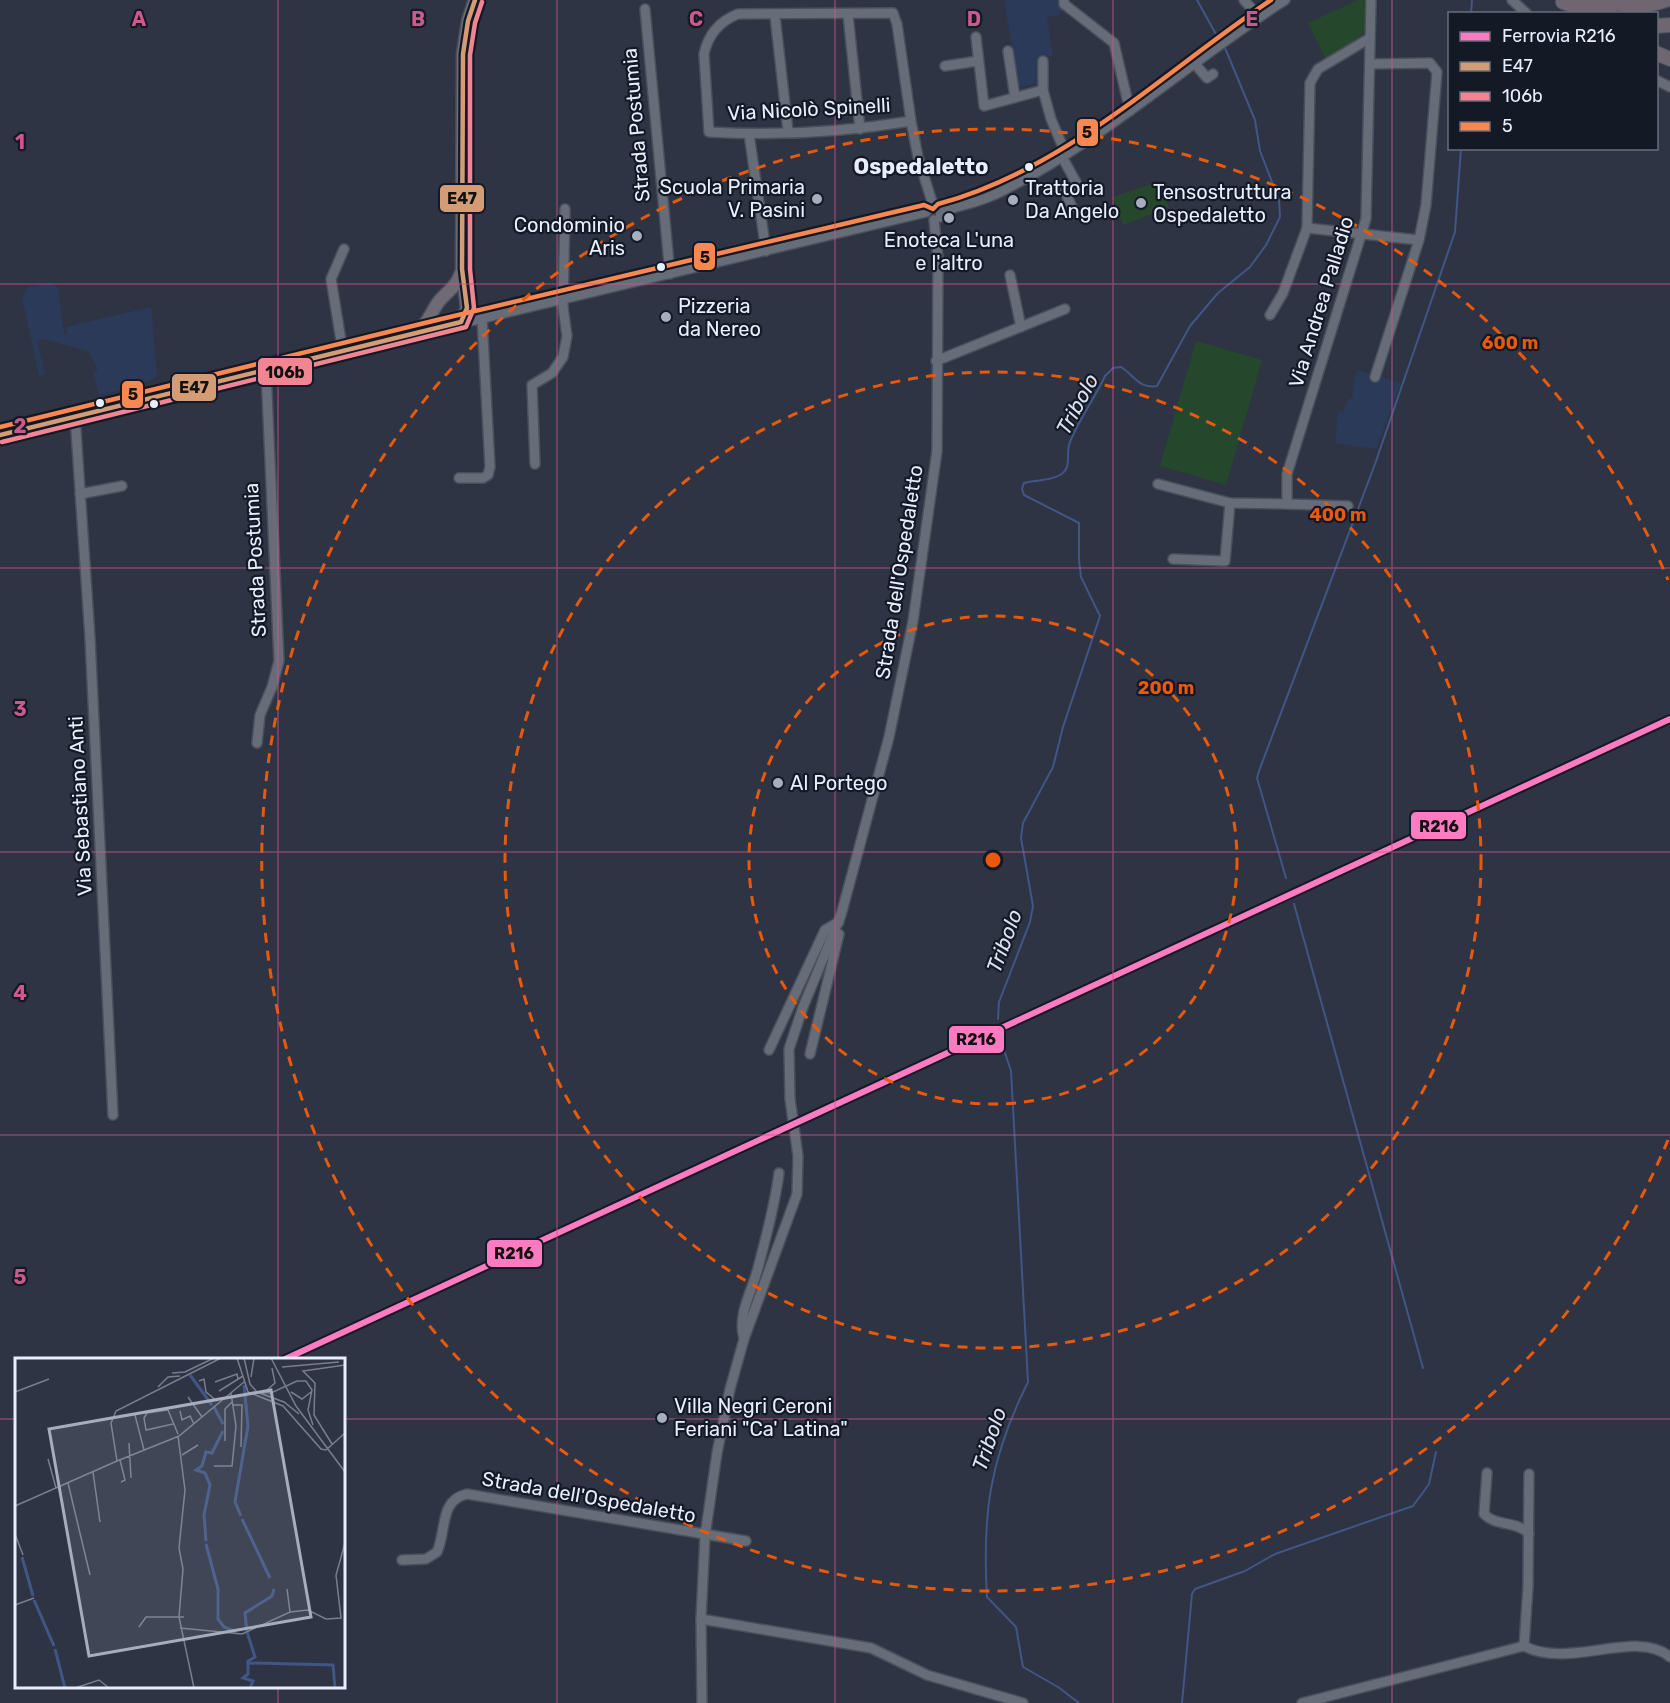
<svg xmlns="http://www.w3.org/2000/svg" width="1670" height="1703" font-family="Rubik,sans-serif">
<rect width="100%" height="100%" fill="#2e3443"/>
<g fill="#2c3a59">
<path d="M1004,0H1057L1063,11L1059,15L1047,17L1053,56L1037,58L1040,83L1019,87Z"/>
<path d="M49,283L58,288L64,334L67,335L66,327L151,307L157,376L143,385L99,395L93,372L97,371V367L88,351L43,339L37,341L45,374L39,376L22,297L28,287Z"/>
<path d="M1357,370L1401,383L1376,449L1335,443L1338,412L1343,413L1348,399H1352Z"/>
</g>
<g fill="#25482c">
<path d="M1358,0H1366L1365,31L1353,42L1326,59L1308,23Z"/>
<path d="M1160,181L1169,208L1123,225L1113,197Z"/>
<path d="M1196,341L1262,360L1226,485L1160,466Z"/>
</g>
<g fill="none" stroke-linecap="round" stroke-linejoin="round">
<g stroke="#415686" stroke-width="2">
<path d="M1197,0L1217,36"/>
<path d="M1471,14L1472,0"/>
<path d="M1286,878L1257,778L1259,771L1375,464L1455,232L1461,148"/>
<path d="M1294,904L1423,1368"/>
<path d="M998,1019L999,1002L1030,922L1033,906L1021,838L1023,823L1053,767L1063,727L1100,616L1081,577L1079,560V523L1024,495L1022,489L1024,483C1036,480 1050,481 1060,475C1073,467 1065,454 1070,442C1079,419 1095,398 1105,376L1113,368L1121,367C1134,375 1139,389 1157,386L1190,326L1218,293L1250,267L1266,245L1280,217L1279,200L1260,151L1255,120L1225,48"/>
<path d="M1000,1038L1011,1071L1028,1382C990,1458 982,1514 987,1597L1016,1627L1023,1667L1058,1687L1079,1703"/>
<path d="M1182,1703L1192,1594L1195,1589L1245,1571L1275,1554L1413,1506L1429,1484L1436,1452"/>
</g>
<g stroke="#494f5b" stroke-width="12">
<g id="minor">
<path d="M1064,0V4L1114,43L1130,111"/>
<path d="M1244,0L1258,16"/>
<path d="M1512,0L1527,14"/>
<path d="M645,9L670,274"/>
<path d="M848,15L860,129"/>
<path d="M775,16L788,131"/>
<path d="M976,37L984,106L1043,90L1051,119L1065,152"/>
<path d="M1008,51L1015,97"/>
<path d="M1195,64L1207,78L1213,74"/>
<path d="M1370,64L1430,63L1437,72L1426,205L1419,240L1375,377"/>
<path d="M945,66L978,61"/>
<path d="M1656,80L1670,87"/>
<path d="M1043,90V61"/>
<path d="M911,121C845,132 776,136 709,132L704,54C708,35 720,21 738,14L893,13L897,24L911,121L918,157L933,205"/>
<path d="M749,134L766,251"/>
<path d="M1061,155L1077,184L1065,192L1072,207"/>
<path d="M940,217L941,211C960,206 980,202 998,193C1101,142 1188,62 1285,0"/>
<path d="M1307,228L1419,240"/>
<path d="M1010,275L1021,327"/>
<path d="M1270,315L1283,293L1307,228L1310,83L1318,69L1370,38"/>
<path d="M458,324L926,212L931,205L938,206L941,211"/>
<path d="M343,353L331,279L344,249"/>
<path d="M936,361L1065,309"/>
<path d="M75,416L90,638L113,1115"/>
<path d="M535,464L532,385L552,373L563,357L567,336L563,307L565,209"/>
<path d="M459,478H483L488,475L490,467L482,318"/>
<path d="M1158,484L1230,503L1287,504V474L1366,219L1371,0"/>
<path d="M80,494L122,486"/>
<path d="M1287,504L1348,506"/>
<path d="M1173,559L1225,561L1230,503"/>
<path d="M257,743L260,715L272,687L279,661L266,371"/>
<path d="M769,1050L825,930L839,922"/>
<path d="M810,1054L839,934"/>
<path d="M744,1339C737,1314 752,1292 758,1268C766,1237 775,1205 779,1173"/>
<path d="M1487,1473L1484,1514C1496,1527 1516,1520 1529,1534"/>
<path d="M402,1560L426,1559L437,1552C447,1530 439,1500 467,1494L746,1541"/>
<path d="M701,1619L871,1648L927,1675L1023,1703"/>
<path d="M1524,1646L1528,1587L1529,1474"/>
<path d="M702,1703L701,1619L705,1536L717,1453L730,1389L744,1339L797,1194L798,1156L790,1099L789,1049L803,1007L841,915L889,737L913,621L937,451L938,258L934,220"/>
<path d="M1302,1703L1524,1646C1568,1670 1637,1628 1670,1657"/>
</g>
</g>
<g stroke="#494f5b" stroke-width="15">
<g id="major">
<path d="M417,333C429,323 431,311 440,300C448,291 457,286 461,273"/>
<path d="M0,435L461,322L467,308L462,269L463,54L468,21L475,0"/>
</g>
</g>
<g stroke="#494f5b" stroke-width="16">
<g id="highway">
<path d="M1586,0L1611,14"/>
<path d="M1606,0C1628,7 1644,8 1666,0"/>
<path d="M1563,2L1595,14"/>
<path d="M1656,26L1670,25"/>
<path d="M1656,53L1670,59"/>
</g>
</g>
<use href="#minor" stroke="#676c79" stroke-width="9"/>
<use href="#major" stroke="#6f6b76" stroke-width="12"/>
<use href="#highway" stroke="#6e6771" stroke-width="14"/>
<g stroke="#141926" stroke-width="9">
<path id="bus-1" d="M0,435L461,322L467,308L462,269L463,54L468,21L475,0"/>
</g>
<g stroke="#141926" stroke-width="9">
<path id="bus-2" d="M2,442L466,327L474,308L470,269V55L475,23L482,2"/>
</g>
<g stroke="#141926" stroke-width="9">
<path id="bus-3" d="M0,427L437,320L924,205L933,209L938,204C1065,170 1165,71 1271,0"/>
</g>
<use href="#bus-1" stroke="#d39c74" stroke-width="4.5"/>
<use href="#bus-2" stroke="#f18591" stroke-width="4.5"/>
<use href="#bus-3" stroke="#f88751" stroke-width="4.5"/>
<g stroke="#141926" stroke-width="10">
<path id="rail-1" d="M283,1360L1670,719"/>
</g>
<use href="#rail-1" stroke="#fe7ac1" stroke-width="6"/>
</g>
<path fill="none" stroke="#cd588c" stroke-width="1.5" stroke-opacity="0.55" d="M278,0V1360M557,0V1703M835,0V1703M1113,0V1703M1392,0V1703M0,284H1670M0,568H1670M0,852H1670M0,1135H1670M0,1419H16M344,1419H1670M278,1686V1703"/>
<g fill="none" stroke="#e8590c" stroke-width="3" stroke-dasharray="10 8">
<circle cx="993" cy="860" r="244"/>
<circle cx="993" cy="860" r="488"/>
<path d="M1668 1140A731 731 0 1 1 1668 580"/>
</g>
<g fill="#e7eefd" stroke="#141926" stroke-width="2">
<circle cx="1029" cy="167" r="5"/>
<circle cx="661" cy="267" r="5"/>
<circle cx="100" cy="403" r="5"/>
<circle cx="154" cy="404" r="5"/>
</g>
<g fill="#a6adbc" stroke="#141926" stroke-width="2">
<circle cx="817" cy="199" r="6"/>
<circle cx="1013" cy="200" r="6"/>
<circle cx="1141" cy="203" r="6"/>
<circle cx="949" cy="218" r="6"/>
<circle cx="637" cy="236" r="6"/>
<circle cx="666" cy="317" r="6"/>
<circle cx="778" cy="783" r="6"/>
<circle cx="662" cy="1418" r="6"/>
</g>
<g text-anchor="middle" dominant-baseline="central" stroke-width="4.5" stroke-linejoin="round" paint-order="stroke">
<g font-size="20" fill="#e7eefd" stroke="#141926">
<text transform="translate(809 109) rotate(-3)">Via Nicolò Spinelli</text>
<text transform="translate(636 125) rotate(-95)">Strada Postumia</text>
<text transform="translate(1321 302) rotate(-73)">Via Andrea Palladio</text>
<text transform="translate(255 560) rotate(-93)">Strada Postumia</text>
<text transform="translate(899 572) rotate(-81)">Strada dell'Ospedaletto</text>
<text transform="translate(80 806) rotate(-93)">Via Sebastiano Anti</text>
<text transform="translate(589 1497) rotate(10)">Strada dell'Ospedaletto</text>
</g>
<g font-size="20" fill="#e7eefd" stroke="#141926" text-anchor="start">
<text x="805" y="187" text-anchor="end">Scuola Primaria<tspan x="805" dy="23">V. Pasini</tspan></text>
<text x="1025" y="188">Trattoria<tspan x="1025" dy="23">Da Angelo</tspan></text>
<text x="1153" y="192">Tensostruttura<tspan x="1153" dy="23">Ospedaletto</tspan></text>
<text x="625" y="225" text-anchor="end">Condominio<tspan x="625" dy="23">Aris</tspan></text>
<text x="949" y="240" text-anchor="middle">Enoteca L'una<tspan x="949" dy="23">e l'altro</tspan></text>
<text x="678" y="306">Pizzeria<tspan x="678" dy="23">da Nereo</tspan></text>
<text x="790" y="783">Al Portego</text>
<text x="674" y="1406">Villa Negri Ceroni<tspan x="674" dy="23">Feriani "Ca' Latina"</tspan></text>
</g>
<g font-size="21" font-style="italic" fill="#dbe3f3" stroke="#141926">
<text transform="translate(1077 404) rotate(-62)">Tribolo</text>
<text transform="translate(1004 941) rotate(-70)">Tribolo</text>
<text transform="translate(989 1439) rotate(-71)">Tribolo</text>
</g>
<g font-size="22" font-weight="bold" fill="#e7eefd" stroke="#141926">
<text x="921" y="166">Ospedaletto</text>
</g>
</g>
<g transform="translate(15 1358)">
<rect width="330" height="330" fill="#2e3443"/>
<path fill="none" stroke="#415686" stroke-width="3" d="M175,17L197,47M199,49L208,66M226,158L220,144L233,68L229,27M227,161L255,220M191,183L189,157L195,127L190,115L181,112L187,108L191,94L197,95L208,73M191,186L203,231V261L209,269L221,274M7,199L18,238M19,242L39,288M232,274L240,299L233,303V316L228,320L238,323L235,330M232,274L230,255L257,238L259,231M40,291L50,330M234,305L318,307L320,330"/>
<path fill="none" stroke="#787e8d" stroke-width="1.5" d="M222,0L233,34L268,48L306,91L311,92L330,75M229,0L235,26M256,0L281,48L330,114M267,9L324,4M157,15L170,14L199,0M236,19L239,0M184,23L189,21L191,34L202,43M200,24L222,16L223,21M235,26L242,34L269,44L284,56M143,29L153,19L165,18M204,33L228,18M251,33L260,25L257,10M0,34L34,21M242,34L256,35L282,23H291L297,32L293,52L298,67M276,34L287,41L296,34M173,39L187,59M218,47H227L226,89M165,53L167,62L175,58L179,66M120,57L129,92M158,66L131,72L129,60L132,55L153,52L163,76M163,78L170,132L164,190L168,211L164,259L179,330M210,83V51L217,44M114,85L116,120M317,86L299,57L300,25L288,13L330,7M167,97L183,87M33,101L41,130M105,102L110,122L106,124M102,103L164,78L229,24M199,108H217L221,68L216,35M78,114L85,164M53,125L75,217M0,148L102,103L96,65L101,53L206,0M0,176L8,197M272,231L275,254M0,247L19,240M124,269L131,259H169M165,270L227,276L275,254L293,252L311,261L326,260L321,217L330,185M60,330L84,322L94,330"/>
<path fill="#a6adbc" fill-opacity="0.15" stroke="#a6adbc" stroke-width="3" d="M256,32L296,259L74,298L34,71Z"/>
<rect width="330" height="330" fill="none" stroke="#e7eefd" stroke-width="3"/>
</g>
<g font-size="20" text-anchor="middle" font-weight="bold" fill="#cd588c" stroke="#141926" stroke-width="4.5" stroke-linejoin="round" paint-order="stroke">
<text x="139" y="26">A</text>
<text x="418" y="26">B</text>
<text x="696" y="26">C</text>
<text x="974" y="26">D</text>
<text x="1252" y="26">E</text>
<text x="20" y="149">1</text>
<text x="20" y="433">2</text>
<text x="20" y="716">3</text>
<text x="20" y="1000">4</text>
<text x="20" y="1284">5</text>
</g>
<circle cx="993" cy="860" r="9" fill="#e8590c" stroke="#141926" stroke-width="3"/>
<g font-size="18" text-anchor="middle" font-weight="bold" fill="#e8590c" stroke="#141926" stroke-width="4.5" stroke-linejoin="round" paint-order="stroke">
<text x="1510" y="349">600 m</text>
<text x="1338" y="521">400 m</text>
<text x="1166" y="694">200 m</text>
</g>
<g stroke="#141926" stroke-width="2">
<rect x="1076" y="118" width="23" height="29" rx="6" fill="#f88751"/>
<rect x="439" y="184" width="46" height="29" rx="6" fill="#d39c74"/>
<rect x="693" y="242" width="23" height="29" rx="6" fill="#f88751"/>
<rect x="257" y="357" width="56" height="29" rx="6" fill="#f18591"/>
<rect x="171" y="373" width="46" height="29" rx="6" fill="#d39c74"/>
<rect x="121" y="380" width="23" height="29" rx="6" fill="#f88751"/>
<rect x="1410" y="811" width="57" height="29" rx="6" fill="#fe7ac1"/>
<rect x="948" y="1025" width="57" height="29" rx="6" fill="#fe7ac1"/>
<rect x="486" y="1239" width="57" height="29" rx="6" fill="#fe7ac1"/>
</g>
<g font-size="16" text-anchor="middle" font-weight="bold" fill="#111">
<text x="1087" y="138">5</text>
<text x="462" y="204">E47</text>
<text x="705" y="263">5</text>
<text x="285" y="378">106b</text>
<text x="194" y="393">E47</text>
<text x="133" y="400">5</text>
<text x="1439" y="832">R216</text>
<text x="976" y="1045">R216</text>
<text x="514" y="1259">R216</text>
</g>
<rect x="1448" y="12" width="210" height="138" fill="#141926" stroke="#686e7c" stroke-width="1.5"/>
<rect x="1460" y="32" width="30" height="9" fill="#fe7ac1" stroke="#686e7c" stroke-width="1.5"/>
<text x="1502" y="42" font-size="18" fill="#e7eefd">Ferrovia R216</text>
<rect x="1460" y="62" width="30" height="9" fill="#d39c74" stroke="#686e7c" stroke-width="1.5"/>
<text x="1502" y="72" font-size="18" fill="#e7eefd">E47</text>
<rect x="1460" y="92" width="30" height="9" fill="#f18591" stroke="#686e7c" stroke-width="1.5"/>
<text x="1502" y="102" font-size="18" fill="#e7eefd">106b</text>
<rect x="1460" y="122" width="30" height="9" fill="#f88751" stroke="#686e7c" stroke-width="1.5"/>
<text x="1502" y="132" font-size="18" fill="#e7eefd">5</text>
</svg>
